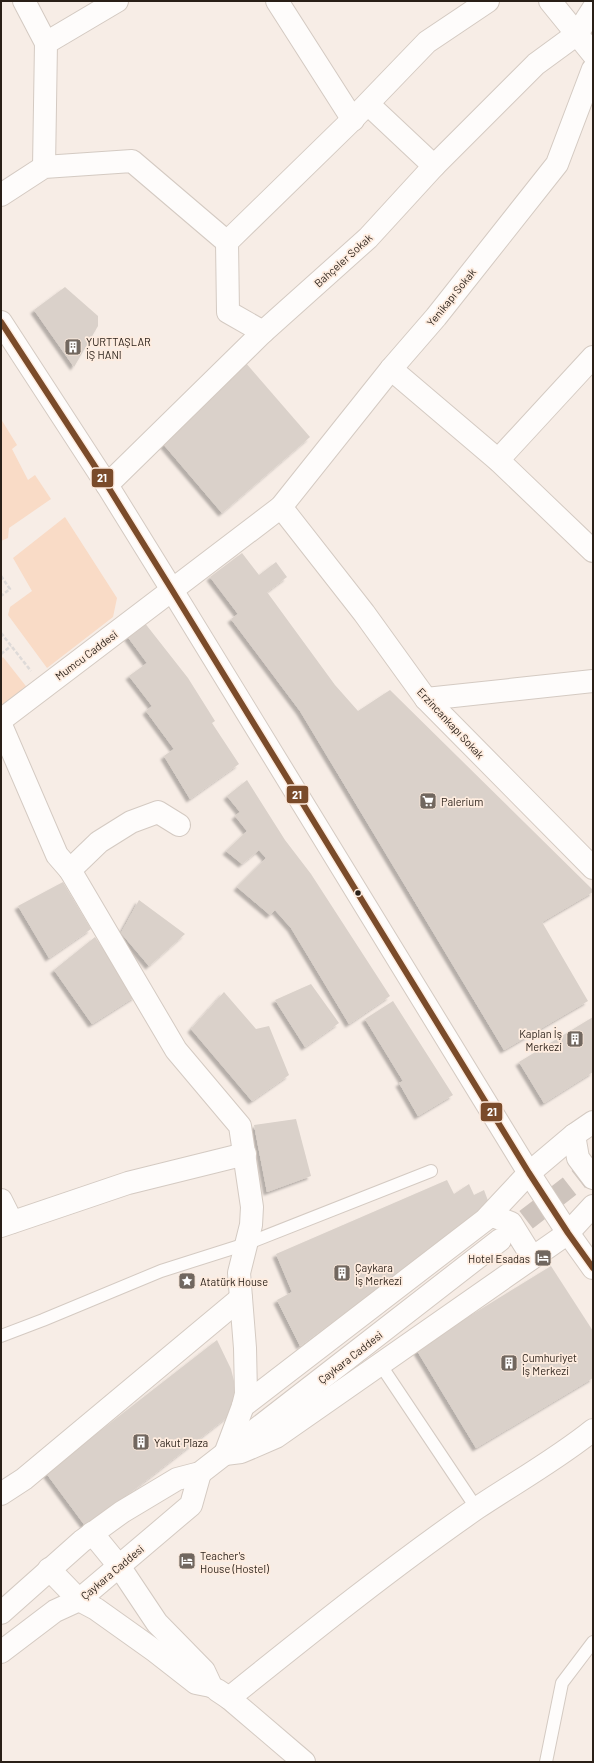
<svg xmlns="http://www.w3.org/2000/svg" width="594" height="1763" font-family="Barlow,sans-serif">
<defs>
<filter id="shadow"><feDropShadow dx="-3.5" dy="3.5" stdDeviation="1" flood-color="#0004"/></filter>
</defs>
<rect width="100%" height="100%" fill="#f7ede6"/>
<g fill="#f9dbc6">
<path d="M1,419L17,445L12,449L28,480L35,475L51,499L9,528L8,538L1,541Z"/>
<path d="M65,517L117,598L113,617L47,668L8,615L10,607L32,591L13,558Z"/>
<path d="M3,657L29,690L1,712V659Z"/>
</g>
<g fill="#dad1ca" filter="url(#shadow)">
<path d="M65,287L98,316V326L74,367L34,310Z"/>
<path d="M245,362L310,437L222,513L158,438Z"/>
<path d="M242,553L259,575L276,562L287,577L267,592L335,685L358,711L390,690L593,890V892L542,922L588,1001L504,1050L300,711L231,619L238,614L210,577Z"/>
<path d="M144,622L188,678L215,721L212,723L239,764L190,799L164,756L174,749L146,711L152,706L129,676L147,663L127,636Z"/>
<path d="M247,780L285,840L311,874L390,996L349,1024L291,928L275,910L270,915L237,887L266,858L259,850L242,864L226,851L247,831L235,816L240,812L227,796Z"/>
<path d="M63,882L91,929L49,958L18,906Z"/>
<path d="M139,900L185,934L149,966L121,933Z"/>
<path d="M95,937L136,996L92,1024L54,970Z"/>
<path d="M311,984L339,1023L305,1047L275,1000Z"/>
<path d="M224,992L256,1029L269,1026L289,1075L252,1101L191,1029Z"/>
<path d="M393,1001L453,1095L418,1116L399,1083L403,1081L365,1019Z"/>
<path d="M593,1017V1072L544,1103L519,1062Z"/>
<path d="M296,1119L311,1176L267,1192L254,1125Z"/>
<path d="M447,1180L454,1194L469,1184L474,1195L484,1190L490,1206L300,1346L277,1300L292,1292L276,1254Z"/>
<path d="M551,1266L593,1331V1378L476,1448L416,1349Z"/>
<path d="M217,1340L231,1369L236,1389L235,1411L86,1527L46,1473Z"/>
</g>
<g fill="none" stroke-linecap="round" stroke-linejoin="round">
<path stroke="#cec4bd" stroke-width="22" stroke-dasharray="22 11" stroke-linecap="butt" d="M500,1240L593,1168"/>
<g stroke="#d4cac2" stroke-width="14">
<g id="service">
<path d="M1,1336L43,1320L161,1271L246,1244L431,1171"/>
<path d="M380,1364L477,1509"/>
<path d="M546,1762L562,1683L593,1642"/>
</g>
</g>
<g stroke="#d4cac2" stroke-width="24">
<g id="minor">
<path d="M24,1L46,43"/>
<path d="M277,1L353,120"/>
<path d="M368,104L434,166"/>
<path d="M44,167L46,43L117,1"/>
<path d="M1,195L44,167L132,161L227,242"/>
<path d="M263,332L228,312L227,242L348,124L427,42L488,1"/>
<path d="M391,369L498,460L593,551"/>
<path d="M498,460L593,357"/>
<path d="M107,485L263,332L368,238L434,166L536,64L577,34L593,9"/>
<path d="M281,507L364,613L426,699L593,868"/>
<path d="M172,590L281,507L391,369L436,317L557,164L593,69"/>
<path d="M426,699L593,681"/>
<path d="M1,725L57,855L70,870L176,1050L240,1126L252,1207L251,1225L239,1273L245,1348L246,1394L243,1406"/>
<path d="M70,870L99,842L131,822L158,812L179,825"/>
<path d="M1,1200L12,1222"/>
<path d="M1,1226L128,1183L245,1154"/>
<path d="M1,1494L24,1479L241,1298"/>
<path d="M217,1690L229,1698L304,1762"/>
<path d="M229,1698C310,1633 392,1567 477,1508C516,1482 557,1459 593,1430"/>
</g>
</g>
<g stroke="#d4cac2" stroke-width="24">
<g id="tertiary">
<path d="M550,1L593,54"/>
<path d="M1,720L172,590"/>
</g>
</g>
<g stroke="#d4cac2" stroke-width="24">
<g id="secondary">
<path d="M1,322L107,485L172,590L529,1173L568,1233L593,1268"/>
<path d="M593,1122L574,1135L529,1173L485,1220L243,1406L225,1454L241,1452L276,1437L568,1233L593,1206"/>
<path d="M574,1135L578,1158L593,1178"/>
<path d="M490,1215L511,1223L529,1252L530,1259"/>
<path d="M92,1533L119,1566L157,1623L204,1671L211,1686"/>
<path d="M49,1569L79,1600L96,1609L155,1651L196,1683L211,1686"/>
<path d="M1,1613L82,1541L122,1512L177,1479L200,1473L500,1240"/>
<path d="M1,1652L55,1611L79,1600L191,1505L200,1473"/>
</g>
</g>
<g stroke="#dedad8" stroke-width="2.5" stroke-dasharray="4 2" stroke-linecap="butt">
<path d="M1,576L10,589L1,596"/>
<path d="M1,633L31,671"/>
<path d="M1,654L11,646"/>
</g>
<use href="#service" stroke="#fefcfb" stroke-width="12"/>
<use href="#minor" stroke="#fefcfb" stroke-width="22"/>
<use href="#tertiary" stroke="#fefcfb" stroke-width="22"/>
<use href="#secondary" stroke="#fefcfb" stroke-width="22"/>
<g stroke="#feecdf" stroke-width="9">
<path id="bus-1" d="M1,322L107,485L172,590L529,1173L568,1233L593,1268"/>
</g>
<use href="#bus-1" stroke="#7a4b2a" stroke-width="6"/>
</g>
<defs>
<g id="building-square" transform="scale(0.9)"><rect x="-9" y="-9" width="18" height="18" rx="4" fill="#71675f" stroke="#feecdf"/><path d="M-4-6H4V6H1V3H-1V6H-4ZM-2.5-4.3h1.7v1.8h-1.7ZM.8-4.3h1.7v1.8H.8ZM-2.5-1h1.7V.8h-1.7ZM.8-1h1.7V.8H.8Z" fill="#fff"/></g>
<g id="supermarket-square" transform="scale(0.9)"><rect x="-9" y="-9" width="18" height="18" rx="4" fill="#71675f" stroke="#feecdf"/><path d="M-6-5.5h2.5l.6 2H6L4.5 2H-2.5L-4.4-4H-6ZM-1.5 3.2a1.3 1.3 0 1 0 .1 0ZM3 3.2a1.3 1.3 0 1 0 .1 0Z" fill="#fff"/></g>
<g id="hotel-square" transform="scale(0.9)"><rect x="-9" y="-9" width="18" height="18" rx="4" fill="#71675f" stroke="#feecdf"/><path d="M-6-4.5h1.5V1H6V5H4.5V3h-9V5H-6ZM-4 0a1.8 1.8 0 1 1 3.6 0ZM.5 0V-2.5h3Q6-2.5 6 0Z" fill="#fff"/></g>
<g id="sight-square" transform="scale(0.9)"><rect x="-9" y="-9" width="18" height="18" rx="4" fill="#71675f" stroke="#feecdf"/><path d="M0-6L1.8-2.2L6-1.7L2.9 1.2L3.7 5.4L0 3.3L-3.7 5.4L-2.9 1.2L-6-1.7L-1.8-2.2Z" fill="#fff"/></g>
</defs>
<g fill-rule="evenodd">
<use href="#building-square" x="73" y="347"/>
<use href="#supermarket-square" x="428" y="801"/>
<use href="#building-square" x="575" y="1039"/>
<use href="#hotel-square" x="543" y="1258"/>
<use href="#building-square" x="342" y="1273"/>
<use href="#sight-square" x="187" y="1281"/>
<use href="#building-square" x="509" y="1363"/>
<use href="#building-square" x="141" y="1442"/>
<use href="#hotel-square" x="187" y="1561"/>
</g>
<circle fill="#291f17" stroke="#feecdf" stroke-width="1.5" cx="358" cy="893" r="3.5"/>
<g text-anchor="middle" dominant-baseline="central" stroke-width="3.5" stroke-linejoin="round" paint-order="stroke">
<g font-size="11" fill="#291f17" stroke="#feecdf">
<text transform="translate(343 260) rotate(-42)">Bahçeler Sokak</text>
<text transform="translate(451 297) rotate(-51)">Yenikapı Sokak</text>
<text transform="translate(86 655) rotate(-37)">Mumcu Caddesi</text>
<text transform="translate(451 723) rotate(47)">Erzincankapı Sokak</text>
<text transform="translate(350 1357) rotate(-38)">Çaykara Caddesi</text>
<text transform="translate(112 1572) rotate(-40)">Çaykara Caddesi</text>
</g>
<g font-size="11" fill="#291f17" stroke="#feecdf" text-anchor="start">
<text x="86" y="341">YURTTAŞLAR<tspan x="86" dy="13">İŞ HANI</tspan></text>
<text x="441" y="801">Palerium</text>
<text x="562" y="1033" text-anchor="end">Kaplan İş<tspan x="562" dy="13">Merkezi</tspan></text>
<text x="530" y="1258" text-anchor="end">Hotel Esadas</text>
<text x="355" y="1267">Çaykara<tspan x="355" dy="13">İş Merkezi</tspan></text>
<text x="200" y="1281">Atatürk House</text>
<text x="522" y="1357">Cumhuriyet<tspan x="522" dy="13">İş Merkezi</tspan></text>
<text x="154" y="1442">Yakut Plaza</text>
<text x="200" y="1555">Teacher's<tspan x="200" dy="13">House (Hostel)</tspan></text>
</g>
</g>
<g stroke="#feecdf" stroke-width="1.5">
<rect x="91" y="468" width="23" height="20" rx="4" fill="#7a4b2a"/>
<rect x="286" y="785" width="23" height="19" rx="4" fill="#7a4b2a"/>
<rect x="480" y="1102" width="23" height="20" rx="4" fill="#7a4b2a"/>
</g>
<g font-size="11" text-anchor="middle" font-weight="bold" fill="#fff">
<text x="102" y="482">21</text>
<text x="297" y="799">21</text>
<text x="492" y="1116">21</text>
</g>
<rect width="594" height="1763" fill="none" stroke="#291f17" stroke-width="4"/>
</svg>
